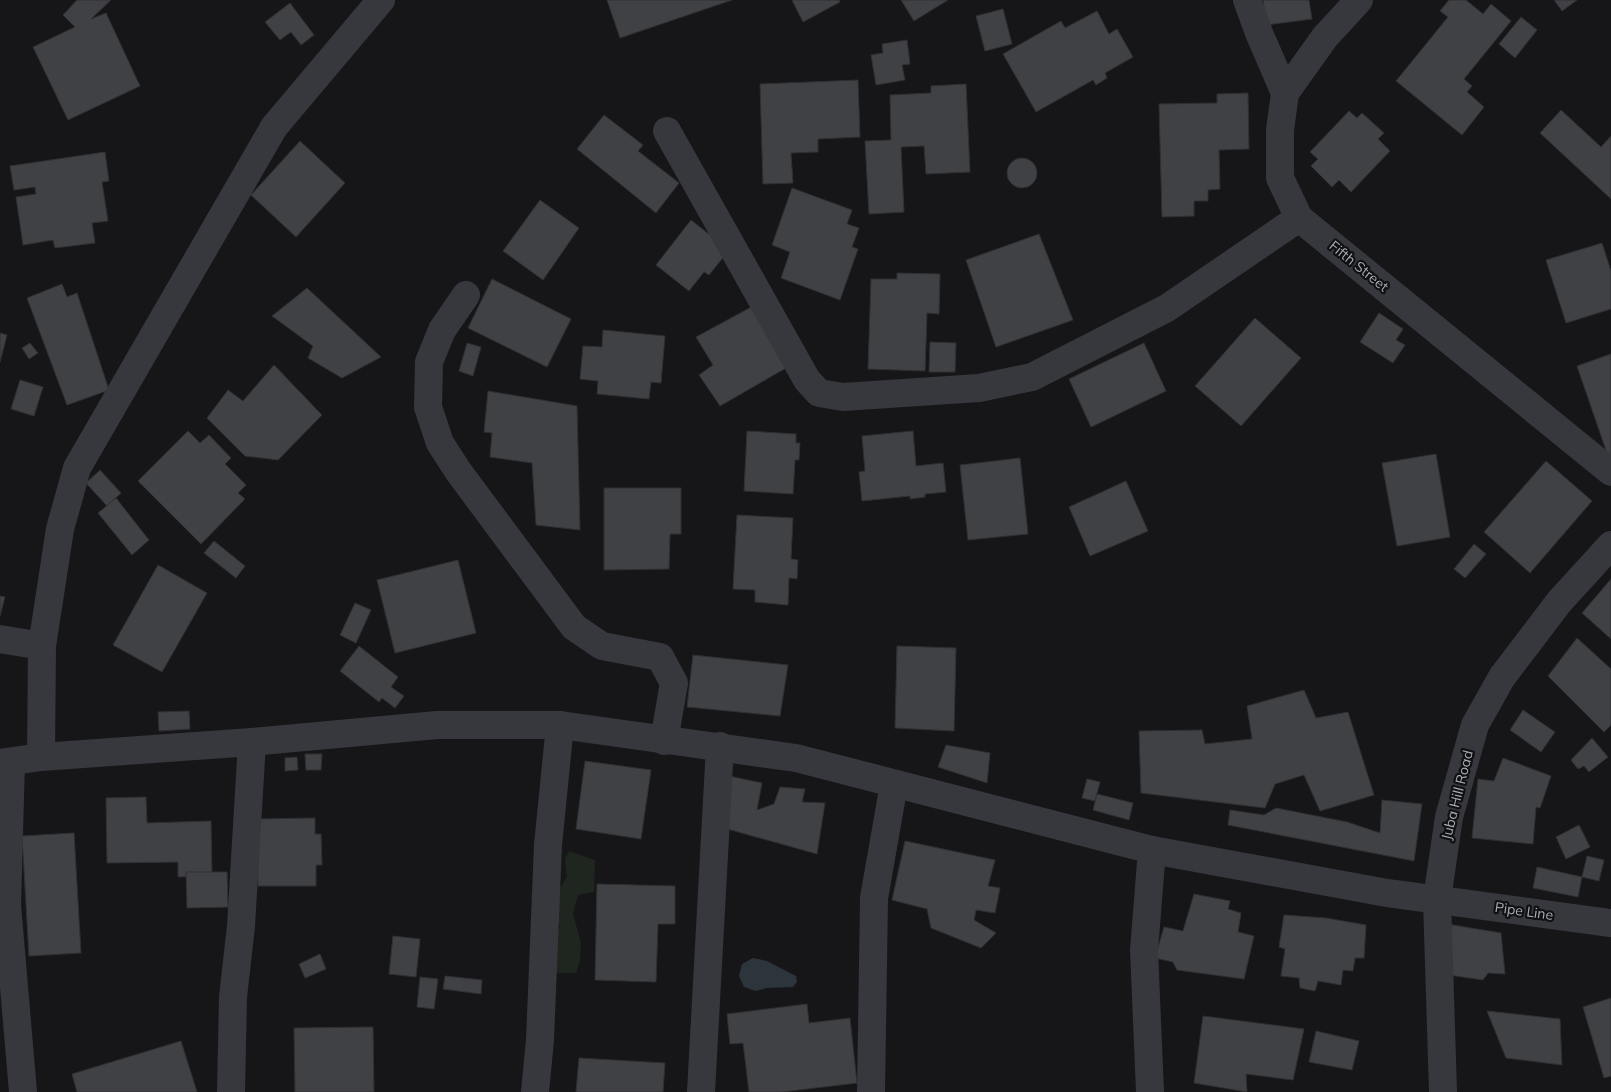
<svg xmlns="http://www.w3.org/2000/svg" width="1611" height="1092" font-family="Mulish,sans-serif">
<rect width="100%" height="100%" fill="#161618"/>
<path fill="#1e261f" d="M569,851L595,860L594,892L578,895L573,914L581,943L580,961L576,973H559L551,969V938L560,927C549,906 555,895 567,877L565,859Z"/>
<path fill="#2c353c" d="M753,958L767,961L796,976L797,982L793,987L767,988L756,991L744,987L739,976L742,964Z"/>
<g fill="#404145" stroke="#303034">
<path d="M77,0H111L91,19L106,13L140,86L68,120L33,47L75,27L63,15Z"/>
<path d="M607,0H732L620,38Z"/>
<path d="M792,0H839L840,2L803,22Z"/>
<path d="M901,0H948L914,21Z"/>
<path d="M1263,0H1309L1312,19L1266,25Z"/>
<path d="M1449,0H1466L1483,14L1491,4L1511,21L1464,79L1472,86L1467,92L1484,107L1462,135L1396,81L1448,17L1440,11Z"/>
<path d="M1554,0H1577L1562,11Z"/>
<path d="M290,3L314,35L301,45L291,32L280,40L265,22Z"/>
<path d="M1003,9L1012,44L985,51L976,16Z"/>
<path d="M1097,11L1109,34L1117,29L1133,57L1105,73L1107,78L1096,85L1093,80L1036,112L1003,54L1061,21L1065,28Z"/>
<path d="M1521,17L1537,30L1515,58L1499,44Z"/>
<path d="M907,40L910,64L902,65L905,80L876,85L871,55L883,53L882,44Z"/>
<path d="M858,80L860,137L818,139V152L791,153L793,183L763,184L760,84Z"/>
<path d="M966,84L970,172L926,174L924,146L901,147L904,212L869,214L865,141L891,140L890,95L931,93V86Z"/>
<path d="M1248,93L1249,149L1219,150L1220,189L1208,190V201H1194V216L1162,217L1159,104L1217,103V94Z"/>
<path d="M1561,110L1601,147L1611,136V199L1540,133Z"/>
<path d="M1349,111L1357,118L1362,113L1384,133L1378,139L1390,151L1351,192L1339,180L1332,187L1311,166L1318,159L1310,152Z"/>
<path d="M604,115L643,145L638,151L679,183L656,213L577,149Z"/>
<path d="M300,141L345,183L296,237L251,195Z"/>
<path d="M105,152L109,181L102,182L108,221L92,223L95,243L55,248L53,240L23,245L16,197L36,194L35,187L14,190L10,166Z"/>
<circle cx="1022" cy="173" r="15"/>
<path d="M792,188L852,210L847,224L859,228L852,247L858,249L840,300L781,278L790,252L772,245Z"/>
<path d="M540,200L579,228L543,280L503,251Z"/>
<path d="M691,220L729,250L709,275L704,272L689,291L656,265Z"/>
<path d="M1039,234L1073,320L996,347L966,260Z"/>
<path d="M1602,243L1611,271V309L1566,323L1546,260Z"/>
<path d="M897,273L940,274L939,314L927,313L925,371L868,369L871,279H897Z"/>
<path d="M492,279L571,319L547,367L468,328Z"/>
<path d="M62,284L67,297L77,293L109,390L67,405L27,298Z"/>
<path d="M307,288L381,357L342,378L308,358L313,346L272,316Z"/>
<path d="M755,305L793,364L720,406L699,375L713,365L696,337Z"/>
<path d="M1379,313L1403,329L1396,340L1405,345L1393,363L1360,342Z"/>
<path d="M1255,318L1301,358L1241,426L1195,386Z"/>
<path d="M603,330L665,336L661,383L651,382L649,399L597,394L598,381L580,379L583,346L602,347Z"/>
<path d="M0,333L7,335L0,362Z"/>
<path d="M930,342L956,343L955,372H929Z"/>
<path d="M30,343L38,353L29,359L22,348Z"/>
<path d="M467,343L481,347L473,376L459,371Z"/>
<path d="M1144,343L1166,391L1091,427L1069,379Z"/>
<path d="M1611,354V462H1610L1577,366Z"/>
<path d="M274,365L322,415L278,460L245,456L207,418L228,390L243,401Z"/>
<path d="M20,380L43,387L34,416L11,409Z"/>
<path d="M488,391L577,406L580,530L536,525L532,463L490,457L492,433L484,432Z"/>
<path d="M188,431L200,443L209,435L231,458L225,464L246,485L238,493L245,499L201,544L138,481Z"/>
<path d="M747,431L796,434V443H800L799,460H795L793,494L744,491Z"/>
<path d="M913,431L916,466L943,463L946,492L925,494V497L910,499V496L862,501L859,472L865,471L862,436Z"/>
<path d="M1436,454L1450,537L1397,546L1382,463Z"/>
<path d="M1020,458L1028,534L968,540L960,465Z"/>
<path d="M1546,461L1592,501L1530,573L1484,532Z"/>
<path d="M100,470L121,493L107,506L86,483Z"/>
<path d="M1126,481L1148,531L1090,556L1069,507Z"/>
<path d="M604,488H681V534H670L669,569L604,570Z"/>
<path d="M116,498L149,540L132,555L98,513Z"/>
<path d="M737,515L793,518L791,559L798,560L797,579L789,578L788,605L755,602V590L733,589Z"/>
<path d="M214,541L245,566L236,578L204,553Z"/>
<path d="M1474,544L1486,554L1465,578L1454,569Z"/>
<path d="M458,560L476,633L395,653L377,580Z"/>
<path d="M158,565L207,593L162,672L113,645Z"/>
<path d="M1611,579V639L1582,613Z"/>
<path d="M0,596L5,597L0,616Z"/>
<path d="M355,603L371,610L356,643L340,635Z"/>
<path d="M1577,638L1611,669V725L1604,732L1548,676Z"/>
<path d="M359,646L398,677L391,687L404,696L395,708L382,698L379,702L340,671Z"/>
<path d="M897,646L956,648L954,731L895,728Z"/>
<path d="M693,655L788,665L780,716L687,707Z"/>
<path d="M1304,690L1316,718L1348,712L1374,795L1320,811L1304,775L1275,784L1265,808L1141,793L1139,731L1202,730L1205,744L1252,739L1247,706Z"/>
<path d="M1523,710L1555,732L1541,752L1510,730Z"/>
<path d="M189,711L190,729L159,731L158,712Z"/>
<path d="M1592,738L1608,757L1589,772L1584,766L1578,769L1571,760Z"/>
<path d="M946,745L990,753L987,783L938,767Z"/>
<path d="M305,754H322L321,770H306Z"/>
<path d="M297,757L298,770L285,771V758Z"/>
<path d="M1503,758L1551,776L1540,808L1536,807L1533,844L1472,838L1478,779L1494,781Z"/>
<path d="M585,761L651,770L641,839L576,829Z"/>
<path d="M729,776L762,783L757,810L774,804L780,787L805,789L802,802L825,803L817,854L724,828Z"/>
<path d="M1087,779L1100,782L1095,801L1082,798Z"/>
<path d="M1097,794L1133,803L1129,820L1093,810Z"/>
<path d="M146,797L147,823L211,821L212,876L178,877V862L107,863L106,798Z"/>
<path d="M1382,800L1422,804L1414,861L1228,825L1230,810L1264,815L1276,808L1347,822L1380,833Z"/>
<path d="M315,818V834H321L322,865H316V886H258L257,819Z"/>
<path d="M1579,825L1590,847L1566,859L1556,837Z"/>
<path d="M74,833L81,953L29,956L22,836Z"/>
<path d="M905,841L995,860L988,886L1000,888L995,913L976,910L974,920L996,933L981,948L931,928L927,909L892,900Z"/>
<path d="M1587,856L1604,860L1599,881L1582,877Z"/>
<path d="M1537,867L1582,877L1578,897L1533,888Z"/>
<path d="M186,872H227L228,907L187,908Z"/>
<path d="M597,884L675,886V924H658L656,982L595,980Z"/>
<path d="M1194,894L1230,901L1228,909L1241,913L1238,932L1254,936L1244,979L1177,970L1173,962L1155,958L1164,927L1183,931Z"/>
<path d="M1284,915L1326,918L1366,925L1364,958H1355L1353,971L1343,970L1341,985L1318,981L1315,991L1300,988L1299,978L1281,976L1285,949L1279,947Z"/>
<path d="M1447,924L1501,933L1505,974L1488,973L1483,980L1449,975Z"/>
<path d="M393,936L420,939L416,977L389,974Z"/>
<path d="M320,954L326,969L305,978L299,964Z"/>
<path d="M445,976L482,980L481,994L443,989Z"/>
<path d="M420,977L438,979L434,1009L417,1007Z"/>
<path d="M1611,998V1076L1604,1078L1583,1007Z"/>
<path d="M807,1004L809,1023L850,1018L857,1083L782,1092H749L743,1043L730,1044L727,1014Z"/>
<path d="M1487,1011L1560,1019L1562,1065L1506,1058Z"/>
<path d="M1203,1016L1304,1029L1293,1080L1246,1074L1247,1092L1194,1083Z"/>
<path d="M373,1027L374,1092H295L294,1028Z"/>
<path d="M1316,1031L1359,1041L1352,1070L1309,1062Z"/>
<path d="M181,1041L197,1092H77L72,1074Z"/>
<path d="M579,1058L665,1063L663,1092H576Z"/>
</g>
<g fill="none" stroke-linecap="round" stroke-linejoin="round">
<g stroke="#37383d" stroke-width="28">
<path d="M1247,0L1259,33L1285,93"/>
<path d="M1359,0L1325,37L1285,93L1280,130V178L1299,218L1611,472"/>
<path d="M667,131L807,380L819,393L843,397L979,388L1032,377L1167,308L1299,218"/>
<path d="M466,295L442,330L429,362L428,407L440,443L458,471L574,627L602,646L660,657L674,683L664,741"/>
<path d="M0,639L42,646"/>
<path d="M41,757L42,646L60,529L77,468L274,127L381,0"/>
<path d="M11,762L7,905L23,1092"/>
<path d="M0,763L41,757L252,742L437,725H560L796,758L1152,850L1387,893L1611,923"/>
<path d="M231,1092L233,997L241,926L252,742"/>
<path d="M535,1092L540,1040L548,845L560,725"/>
<path d="M701,1092L720,746"/>
<path d="M871,1092L874,898L894,784"/>
<path d="M1150,1092L1144,950L1152,850"/>
<path d="M1443,1092L1437,899L1449,817L1475,725L1502,677L1559,602L1611,545"/>
</g>
</g>
<g text-anchor="middle" dominant-baseline="central" stroke-width="4.5" stroke-linejoin="round" paint-order="stroke">
<g font-size="14" fill="#a8adb8" stroke="#111113">
<text transform="translate(1359 266) rotate(39)">Fifth Street</text>
<text transform="translate(1457 795) rotate(-76)">Juba Hill Road</text>
<text transform="translate(1524 911) rotate(8)">Pipe Line</text>
</g>
</g>
</svg>
